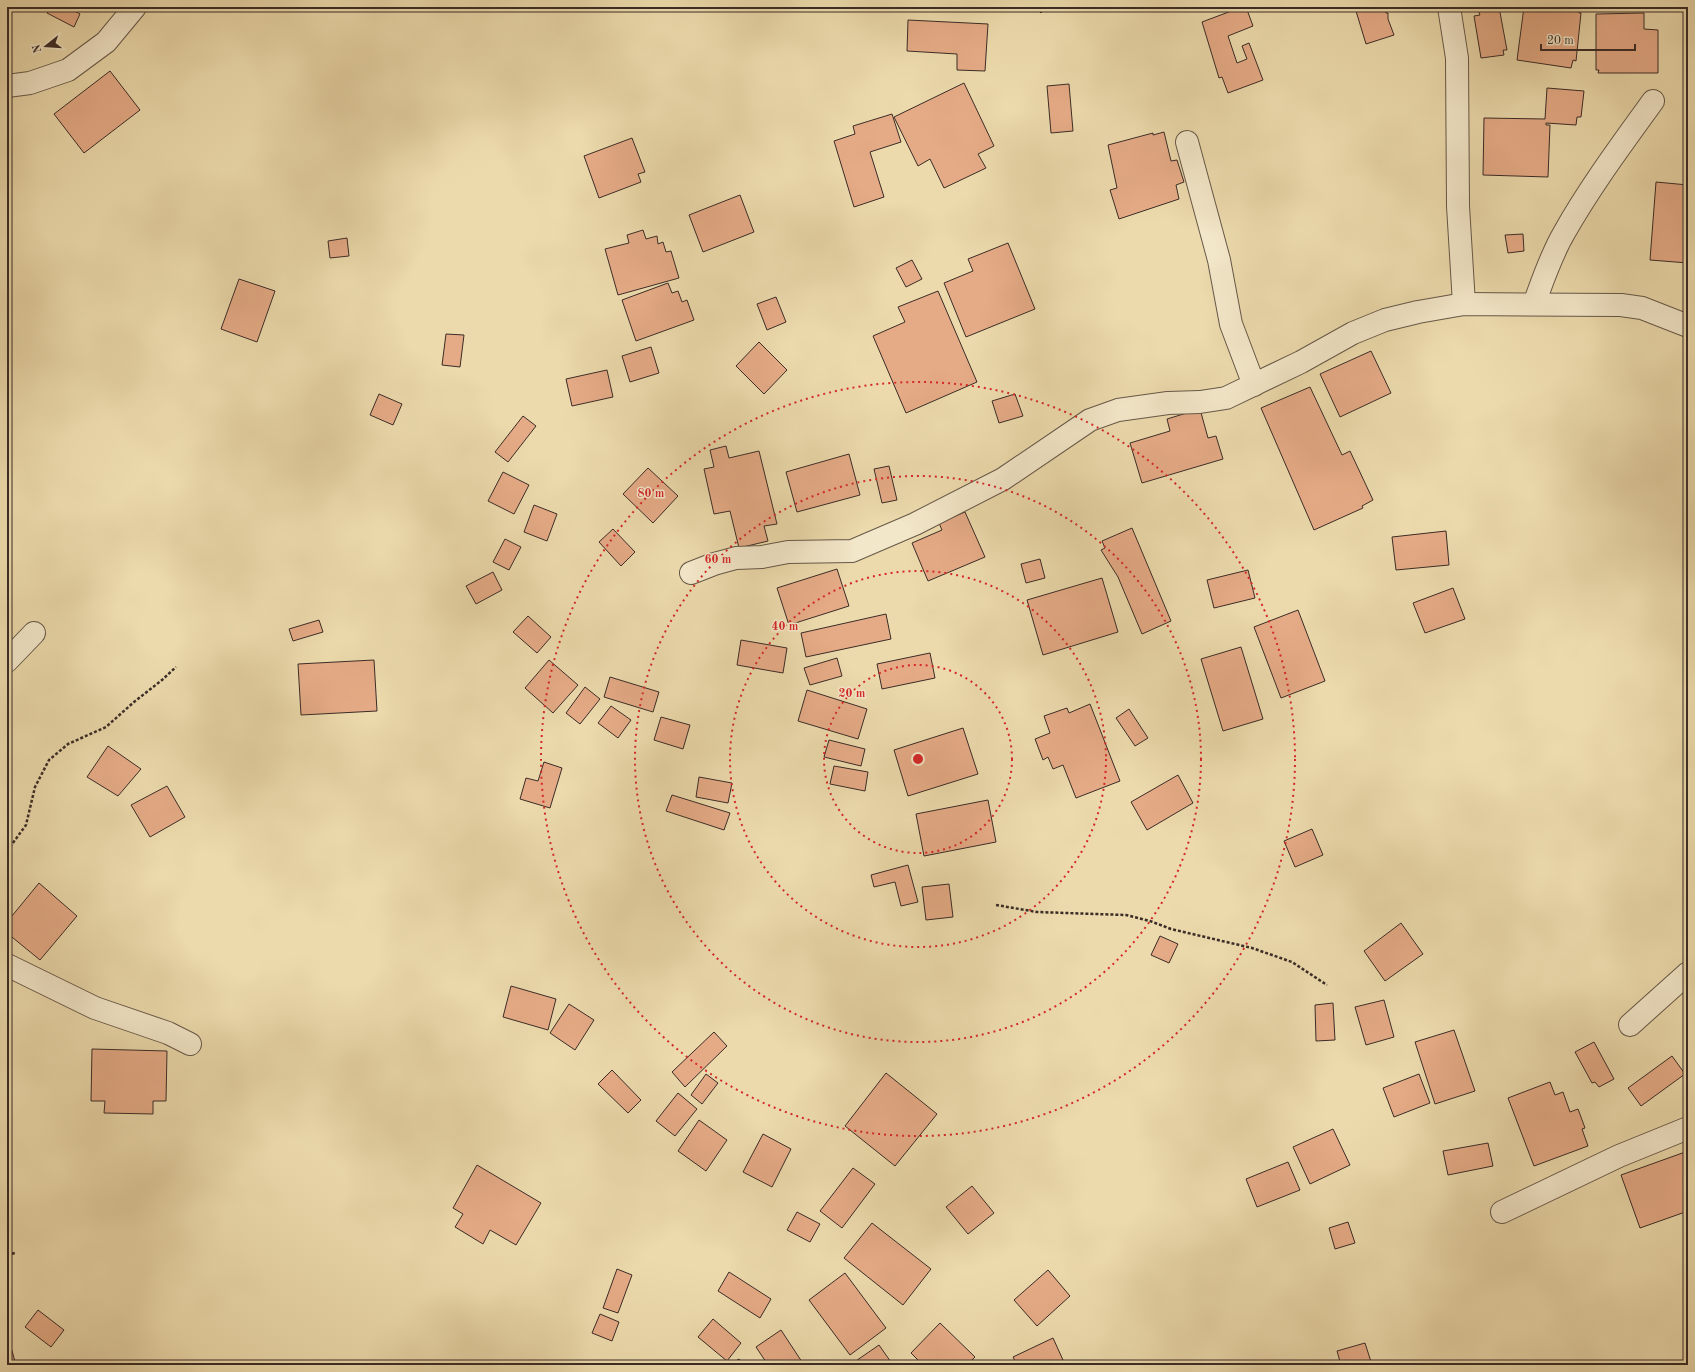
<svg xmlns="http://www.w3.org/2000/svg" width="1695" height="1372" font-family="'Old Standard TT',serif">
<rect width="100%" height="100%" fill="#ecdaac"/>
<filter id="stains"><feTurbulence type="fractalNoise" baseFrequency=".005" numOctaves="4"/><feColorMatrix values="0 0 0 0 .2 0 0 0 0 .09 0 0 0 0 .02 0 0 0 .5 -.17"/></filter>
<radialGradient id="worn" r=".72"><stop offset=".6" stop-color="#630" stop-opacity="0"/><stop offset="1" stop-color="#630" stop-opacity=".3"/></radialGradient>
<g fill="#e5ab86" stroke="#3a2c27">
<path d="M51,7H68L80,14L74,27L47,13Z"/>
<path d="M1035,7H1047L1041,13Z"/>
<path d="M1242,7H1246L1253,26L1228,36L1237,63L1247,59L1242,46L1249,43L1263,80L1228,93L1222,77L1219,78L1202,22Z"/>
<path d="M1369,7H1384L1386,13H1388V19L1394,35L1366,44L1356,11Z"/>
<path d="M1499,7L1507,50H1503L1504,55L1481,58L1474,16L1480,15L1478,10Z"/>
<path d="M1524,7H1580L1579,13H1581L1576,61L1573,60L1571,68L1517,60Z"/>
<path d="M1644,13V29L1658,30V73H1598L1599,70H1596V14Z"/>
<path d="M908,20L988,24L985,71L957,70V54L907,51Z"/>
<path d="M110,71L140,110L84,153L54,114Z"/>
<path d="M964,83L994,146L978,154L986,168L944,188L930,159L918,166L894,117Z"/>
<path d="M1069,84L1073,131L1051,133L1047,86Z"/>
<path d="M1547,88L1584,91L1581,117H1577L1576,125L1546,123V125H1550L1548,177L1483,175L1484,118L1545,119Z"/>
<path d="M892,114L901,142L870,152L884,197L854,207L834,141L855,134L853,126Z"/>
<path d="M1164,132L1171,161L1177,160L1184,182L1176,185L1179,199L1119,219L1110,190L1117,188L1108,145L1153,133V135Z"/>
<path d="M632,138L645,172L638,174L641,182L599,198L584,156Z"/>
<path d="M1656,182L1688,185V263L1650,260Z"/>
<path d="M740,195L754,232L703,252L689,215Z"/>
<path d="M643,230L646,239L657,236L658,244L663,242L666,252L671,251L679,278L618,295L605,249L629,243L627,235Z"/>
<path d="M1523,234L1524,251L1508,253L1505,235Z"/>
<path d="M347,238L349,256L330,258L328,241Z"/>
<path d="M1008,243L1035,309L966,337L944,283L973,271L968,259Z"/>
<path d="M912,260L922,279L906,287L896,268Z"/>
<path d="M239,279L275,291L257,342L221,329Z"/>
<path d="M668,283L672,293L678,291L682,302L687,300L694,320L636,341L622,300Z"/>
<path d="M938,291L977,382L906,413L873,336L905,322L898,307Z"/>
<path d="M776,297L786,322L767,330L757,304Z"/>
<path d="M446,334L464,335L460,367L442,365Z"/>
<path d="M759,342L787,370L764,394L736,366Z"/>
<path d="M651,347L659,373L630,382L622,356Z"/>
<path d="M1371,351L1391,393L1340,417L1320,374Z"/>
<path d="M607,370L613,397L572,406L566,379Z"/>
<path d="M1310,387L1342,455L1350,451L1373,500L1362,506L1363,508L1314,530L1261,408Z"/>
<path d="M379,394L402,404L393,425L370,415Z"/>
<path d="M1015,394L1023,416L999,423L992,401Z"/>
<path d="M1200,409L1208,438L1216,436L1223,459L1142,483L1130,443L1170,431L1167,419Z"/>
<path d="M523,416L536,426L508,462L495,452Z"/>
<path d="M726,446L729,458L759,451L777,524L764,526L768,541L739,548L730,511L714,514L704,469L714,467L710,450Z"/>
<path d="M849,454L860,495L797,512L786,472Z"/>
<path d="M889,466L897,500L882,503L874,469Z"/>
<path d="M648,468L678,496L653,523L623,494Z"/>
<path d="M503,472L529,485L514,514L488,501Z"/>
<path d="M534,505L557,514L547,541L524,532Z"/>
<path d="M965,512L985,557L928,581L912,543L942,530L939,523Z"/>
<path d="M1132,528L1171,621L1142,634L1118,577L1101,550L1105,548L1102,541Z"/>
<path d="M613,529L635,552L621,566L599,542Z"/>
<path d="M1446,531L1449,565L1396,570L1392,537Z"/>
<path d="M505,539L521,547L509,570L493,562Z"/>
<path d="M1040,559L1045,578L1026,583L1021,564Z"/>
<path d="M837,569L849,606L789,625L777,588Z"/>
<path d="M1248,570L1255,598L1214,608L1207,580Z"/>
<path d="M493,572L502,590L476,604L466,586Z"/>
<path d="M1102,578L1118,632L1043,655L1027,600Z"/>
<path d="M1453,588L1465,619L1425,633L1413,603Z"/>
<path d="M1298,610L1325,681L1281,698L1254,627Z"/>
<path d="M886,614L891,639L806,657L801,633Z"/>
<path d="M528,616L551,637L537,653L513,632Z"/>
<path d="M319,620L323,632L293,641L289,629Z"/>
<path d="M741,640L787,648L783,673L737,665Z"/>
<path d="M1241,647L1263,719L1223,731L1201,659Z"/>
<path d="M930,653L935,678L882,689L877,664Z"/>
<path d="M837,658L842,676L810,685L804,668Z"/>
<path d="M374,660L377,711L301,715L298,664Z"/>
<path d="M549,660L578,685L553,713L525,688Z"/>
<path d="M610,677L659,692L653,712L604,697Z"/>
<path d="M585,687L600,699L580,724L566,713Z"/>
<path d="M807,690L867,709L858,739L798,721Z"/>
<path d="M1090,704L1120,781L1076,798L1063,765L1053,769L1048,757L1043,760L1035,739L1050,733L1044,716L1067,708L1069,713Z"/>
<path d="M611,706L631,720L618,738L598,723Z"/>
<path d="M1129,709L1148,738L1135,746L1116,718Z"/>
<path d="M661,717L690,725L683,749L654,740Z"/>
<path d="M963,728L978,774L908,796L894,750Z"/>
<path d="M7,739L12,747L7,749Z"/>
<path d="M829,740L865,749L861,766L824,757Z"/>
<path d="M108,746L141,769L118,796L87,777Z"/>
<path d="M544,762L562,768L550,808L520,799L526,778L538,781Z"/>
<path d="M834,766L868,772L865,791L830,784Z"/>
<path d="M1178,775L1193,803L1147,830L1131,802Z"/>
<path d="M699,777L732,783L728,803L696,797Z"/>
<path d="M167,786L185,817L150,837L131,805Z"/>
<path d="M672,795L730,813L724,830L666,811Z"/>
<path d="M988,800L996,842L924,856L916,814Z"/>
<path d="M1312,829L1323,855L1295,867L1284,841Z"/>
<path d="M908,865L918,902L901,906L895,882L874,887L871,875Z"/>
<path d="M39,883L77,916L40,960L7,933V922Z"/>
<path d="M949,884L953,917L926,920L922,887Z"/>
<path d="M1401,923L1423,954L1385,981L1364,951Z"/>
<path d="M1160,936L1178,944L1169,963L1151,955Z"/>
<path d="M511,986L556,999L548,1030L503,1017Z"/>
<path d="M1384,1000L1394,1037L1366,1045L1355,1007Z"/>
<path d="M1333,1003L1335,1040L1316,1041L1315,1005Z"/>
<path d="M569,1004L594,1020L575,1050L550,1033Z"/>
<path d="M1454,1030L1475,1091L1435,1104L1415,1042Z"/>
<path d="M714,1032L727,1046L685,1087L672,1072Z"/>
<path d="M1594,1042L1614,1079L1599,1087L1595,1082L1592,1083L1575,1052Z"/>
<path d="M92,1049L167,1051L166,1101H153V1114L104,1113L105,1101H91Z"/>
<path d="M1672,1056L1685,1074L1641,1106L1628,1088Z"/>
<path d="M612,1070L641,1100L628,1113L598,1084Z"/>
<path d="M886,1073L937,1114L895,1166L845,1126Z"/>
<path d="M706,1074L718,1083L702,1104L691,1095Z"/>
<path d="M1419,1074L1430,1103L1394,1117L1383,1088Z"/>
<path d="M1550,1082L1555,1095L1563,1092L1570,1112L1578,1109L1585,1128L1582,1129L1588,1146L1534,1166L1508,1098Z"/>
<path d="M678,1093L697,1109L675,1136L656,1121Z"/>
<path d="M699,1120L727,1140L706,1171L678,1151Z"/>
<path d="M1333,1129L1350,1165L1310,1184L1293,1147Z"/>
<path d="M763,1134L791,1149L772,1187L743,1172Z"/>
<path d="M1488,1143L1493,1166L1448,1175L1443,1151Z"/>
<path d="M1688,1151V1211L1640,1228L1621,1175Z"/>
<path d="M1288,1162L1300,1190L1257,1207L1246,1179Z"/>
<path d="M477,1165L541,1203L516,1245L490,1230L483,1244L455,1227L463,1214L453,1208Z"/>
<path d="M853,1168L875,1184L842,1228L820,1211Z"/>
<path d="M972,1186L994,1213L968,1234L946,1207Z"/>
<path d="M7,1210L11,1219L7,1221Z"/>
<path d="M797,1212L820,1224L810,1242L787,1230Z"/>
<path d="M1348,1222L1355,1243L1335,1249L1329,1228Z"/>
<path d="M872,1223L931,1269L903,1305L844,1258Z"/>
<path d="M617,1269L632,1275L618,1313L603,1308Z"/>
<path d="M1048,1270L1070,1296L1037,1326L1014,1300Z"/>
<path d="M729,1272L771,1299L760,1318L718,1291Z"/>
<path d="M845,1273L886,1328L850,1355L809,1300Z"/>
<path d="M38,1310L64,1330L51,1347L25,1327Z"/>
<path d="M600,1314L619,1322L612,1341L592,1333Z"/>
<path d="M713,1319L741,1343L727,1361L698,1337Z"/>
<path d="M940,1323L975,1357L967,1365H923L911,1353Z"/>
<path d="M781,1330L804,1365H768L756,1347Z"/>
<path d="M7,1333L16,1365H7Z"/>
<path d="M1053,1338L1063,1360L1053,1365H1017L1013,1357Z"/>
<path d="M1365,1343L1372,1365H1341L1337,1351Z"/>
<path d="M879,1345L893,1365H850Z"/>
<path d="M738,1359L750,1365H735Z"/>
</g>
<g fill="none" stroke-linecap="round" stroke-linejoin="round">
<g stroke="#665848" stroke-width="24">
<g id="minor">
<path d="M1449,7L1457,58L1458,206L1464,304"/>
<path d="M7,86L30,83L68,70L106,42L135,7"/>
<path d="M1187,142L1219,260L1231,324L1254,385"/>
<path d="M1534,304C1543,280 1551,255 1564,233C1590,187 1622,144 1653,101"/>
<path d="M691,573L714,564L736,558L762,557L788,552L852,551L915,524L1003,479L1090,420L1118,410L1168,403L1200,402L1226,398L1301,362L1353,333L1385,320L1418,312L1464,304L1621,305L1642,308L1688,326"/>
<path d="M7,661L34,633"/>
<path d="M7,965L95,1008L168,1033L190,1044"/>
<path d="M1630,1025L1688,973"/>
<path d="M1502,1212L1619,1156L1688,1128"/>
</g>
</g>
<g stroke="#3a2c27" stroke-width="2.5" stroke-dasharray="3 2" stroke-linecap="butt">
<path d="M7,851L26,825L35,787L49,760L68,744L106,727L134,702L162,680L176,667"/>
<path d="M996,905L1037,912L1126,915L1150,921L1171,929L1252,948L1292,962L1327,985"/>
<path d="M7,1255L15,1253"/>
</g>
<use href="#minor" stroke="#f3e7c9" stroke-width="22"/>
</g>
<g fill="none" stroke="#d62828" stroke-width="2" stroke-dasharray="2 4">
<circle cx="918" cy="759" r="94"/>
<circle cx="918" cy="759" r="188"/>
<circle cx="918" cy="759" r="283"/>
<circle cx="918" cy="759" r="377"/>
</g>
<circle cx="918" cy="759" r="6" fill="#d62828" stroke="#f3e7c9" stroke-width="2"/>
<g font-size="12" text-anchor="middle" font-weight="bold" fill="#d62828" stroke="#f3e7c9" stroke-width="3" stroke-linejoin="round" paint-order="stroke">
<text x="651" y="497">80 m</text>
<text x="718" y="563">60 m</text>
<text x="785" y="630">40 m</text>
<text x="852" y="697">20 m</text>
</g>
<rect width="1695" height="1372" fill="none" stroke="#ecdaac" stroke-width="24"/>
<rect x="8" y="8" width="1679" height="1356" fill="none" stroke="#3a2c27" stroke-width="2"/>
<rect x="12" y="12" width="1671" height="1348" fill="none" stroke="#3a2c27"/>
<g transform="translate(46 46) rotate(253)" stroke="#f3e7c9" stroke-width="3" paint-order="stroke">
<path d="M0-3L7 15L0 10L-7 15Z" fill="#3a2c27"/>
<text y="-6" font-size="11" font-weight="bold" text-anchor="middle" fill="#3a2c27">N</text>
</g>
<path d="M1541 44v6h94v-6" fill="none" stroke="#3a2c27" stroke-width="2"/>
<text x="1547" y="44" font-size="12" fill="#3a2c27" stroke="#f3e7c9" stroke-width="3" paint-order="stroke">20 m</text>
<rect width="100%" height="100%" filter="url(#stains)"/>
<rect width="100%" height="100%" fill="url(#worn)"/>
</svg>
